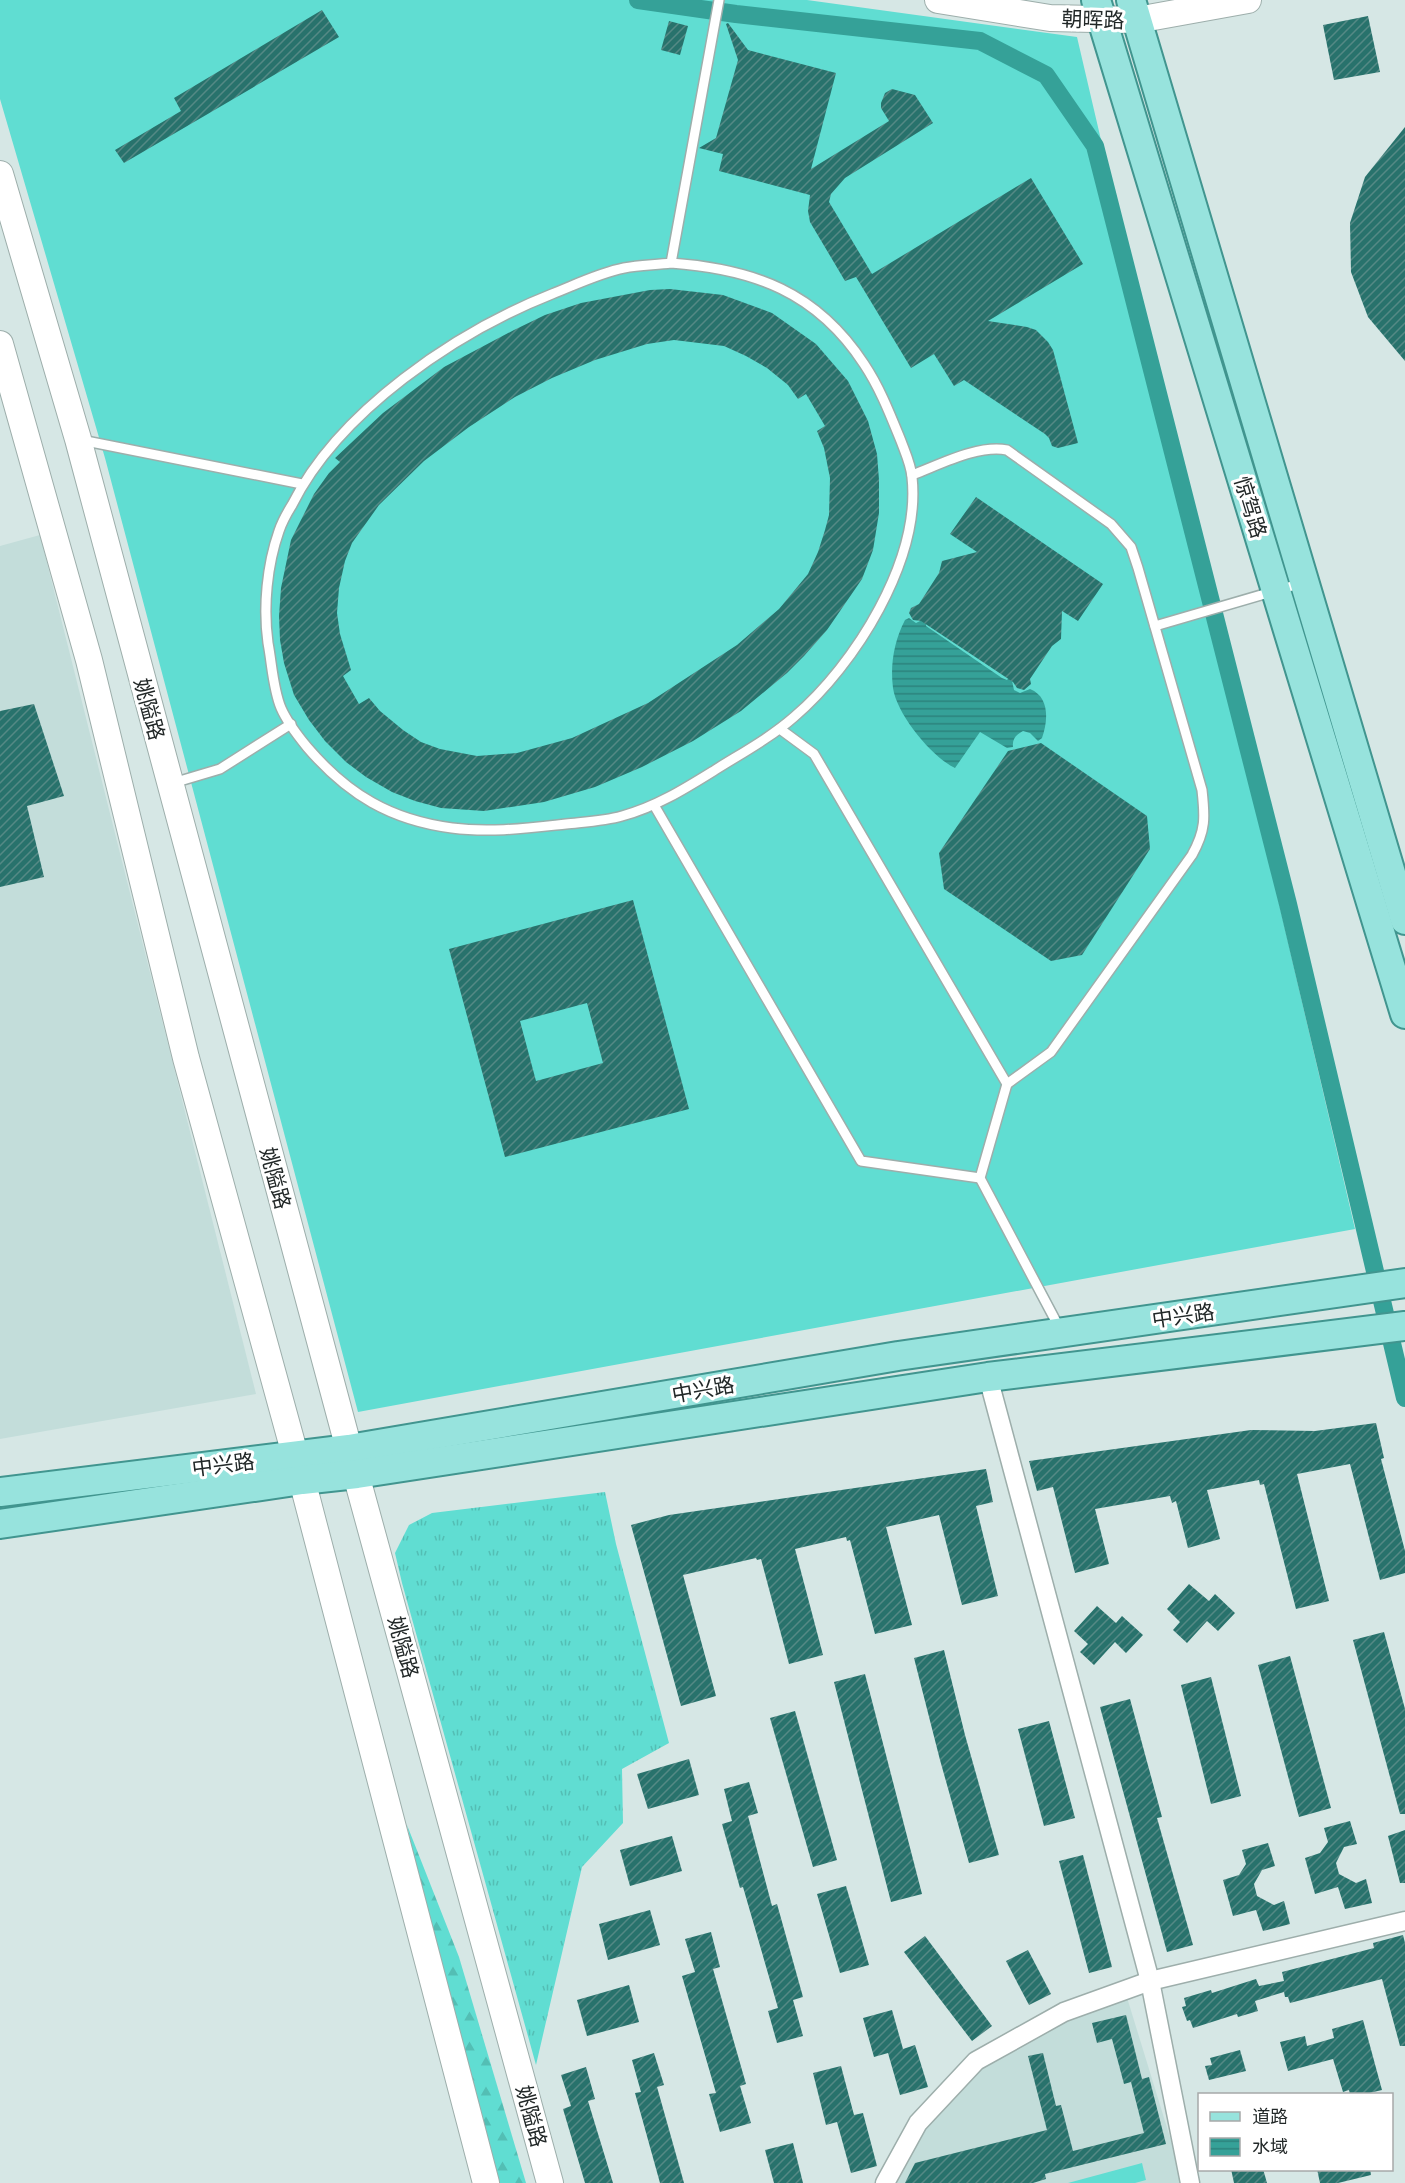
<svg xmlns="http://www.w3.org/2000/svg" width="1405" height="2183" font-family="Quicksand,'Noto Sans SC',sans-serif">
<defs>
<pattern id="grass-tufts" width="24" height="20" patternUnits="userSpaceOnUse" patternTransform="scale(1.5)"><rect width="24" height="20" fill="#60ddd2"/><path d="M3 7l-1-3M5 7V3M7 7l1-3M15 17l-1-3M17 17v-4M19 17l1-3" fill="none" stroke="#53beb4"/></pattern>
<pattern id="forest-firs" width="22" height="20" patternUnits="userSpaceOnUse" patternTransform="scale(1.5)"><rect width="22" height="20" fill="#60ddd2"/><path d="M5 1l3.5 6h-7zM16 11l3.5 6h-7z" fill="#53beb4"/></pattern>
<pattern id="water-rules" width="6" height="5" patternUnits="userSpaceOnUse" patternTransform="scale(1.5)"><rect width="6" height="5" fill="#35a198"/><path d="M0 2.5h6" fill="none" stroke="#2c837c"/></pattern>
<pattern id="building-hatch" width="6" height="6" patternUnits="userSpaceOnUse" patternTransform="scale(1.5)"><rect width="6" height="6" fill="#28726c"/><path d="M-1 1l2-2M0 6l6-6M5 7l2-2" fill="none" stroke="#558985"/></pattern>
</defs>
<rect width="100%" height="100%" fill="#d6e7e5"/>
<g fill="#c3ddda">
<path d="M40,535L256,1394L0,1439V546Z"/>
<path d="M1125,1991L1184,2183H885L918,2123L976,2061Z"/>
</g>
<path fill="url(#grass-tufts)" d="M605,1492L616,1544L669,1743L622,1769L623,1823L582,1867L536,2065L402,1583L395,1553L409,1525L432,1513Z"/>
<path fill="url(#forest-firs)" d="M407,1825L459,1957L526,2183H497L434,1953Z"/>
<g fill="#60ddd2">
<path d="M0,0H807L1077,37L1355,1229L358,1412L105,458L0,99Z"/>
<path d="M1142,2163L1146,2180L1135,2183H1068Z"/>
</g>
<path fill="url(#water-rules)" d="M909,618L916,623L926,618V626L1002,678L1007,680L1011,676L1014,690L1020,693L1030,689C1050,697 1048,721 1042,738L1038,741L1030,733L1023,731C1016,735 1012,739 1013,747L1007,748L980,732L955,768C932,757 897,715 893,688C890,665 894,641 905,620Z"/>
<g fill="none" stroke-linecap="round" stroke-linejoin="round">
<path stroke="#35a198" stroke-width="18" d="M638,0L736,14L980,41L1046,75L1095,146L1288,904L1405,1398"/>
</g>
<g fill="url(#building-hatch)" fill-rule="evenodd">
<path d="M322,10L339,37L124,163L115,150L181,111L174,98Z"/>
<path d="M1368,16L1380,72L1334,80L1323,25Z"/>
<path d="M669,21L688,26L680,55L661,50Z"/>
<path d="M728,23L748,50L836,73L811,169L889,121L881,108V103L885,93L892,89L915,95L933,123L845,178L831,194L829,202L872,274L1031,178L1083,264L988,321L1027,327L1036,330L1048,342L1053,350L1078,443L1058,448L1052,446L1049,438L1045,434L964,380L954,386L934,354L911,368L856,277L845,281L810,222L808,211L810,195L719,171L723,154L699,148L716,138L738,60L726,24Z"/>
<path d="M1405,127V361L1368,317L1351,272L1350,223L1365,177Z"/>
<path d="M670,289L723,295L772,313L816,344L848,381L868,421L877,454L879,480V513L873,550L862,579L827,630L804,656L787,673L741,711L693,741L642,767L595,787L544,802L484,811L441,808L415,801L392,792L366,777L346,762L325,741L309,720L294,695L284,663L280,640L279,616L281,588L291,540L314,494L329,473L340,462L335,458L383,413L444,367L514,330L545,315L581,303L650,290ZM674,340L724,346L746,356L767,368L788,385L798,399L806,394L825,426L817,431L824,448L830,478L829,515L825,530L818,552L808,574L779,609L737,645L648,703L572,738L517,753L477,756L440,749L421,742L403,730L380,711L369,698L359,704L343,676L351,670L340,634L337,613L339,588L345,561L352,543L379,505L424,461L469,427L515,397L552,378L595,360L647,344Z"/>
<path d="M976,497L1103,584L1078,621L1062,611L1061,639L1052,646L1030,679L1031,684L1024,690L1017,688L1013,682L921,621L913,620L909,613L911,608L919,604L939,573L942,561L977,552L950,534Z"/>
<path d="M34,704L64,796L27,806L44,877L0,887V711Z"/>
<path d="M1041,743L1147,816L1150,849L1082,955L1051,961L944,889L939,853L1008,751Z"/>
<path d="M633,900L689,1109L505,1157L449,949ZM587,1003L603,1063L536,1081L520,1021Z"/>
<path d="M1376,1423L1384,1458L1381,1459L1405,1551V1573L1380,1580L1350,1464L1297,1474L1329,1601L1296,1609L1264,1484L1260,1485L1259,1480L1207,1490L1220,1539L1188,1548L1176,1501L1172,1503L1170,1496L1095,1509L1109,1564L1075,1573L1053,1487L1037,1491L1029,1461L1251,1430L1315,1431Z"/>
<path d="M986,1469L993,1502L976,1506L998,1596L962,1605L939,1515L886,1527L912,1625L875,1634L850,1540L847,1541L846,1537L795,1549L823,1655L789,1664L761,1559L757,1560L756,1558L683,1575L716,1696L681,1706L631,1525L669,1515Z"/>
<path d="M1189,1584L1209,1601L1215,1594L1235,1613L1218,1631L1207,1621L1187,1643L1173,1630L1180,1622L1167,1609Z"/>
<path d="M1097,1606L1116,1623L1122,1616L1143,1635L1126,1653L1115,1642L1094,1665L1080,1652L1088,1644L1074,1631Z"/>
<path d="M1384,1632L1405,1709V1814H1400L1353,1640Z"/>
<path d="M944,1650L965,1735L999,1855L969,1863L940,1760L914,1658Z"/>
<path d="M1290,1656L1331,1808L1299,1817L1258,1665Z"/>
<path d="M865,1674L922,1894L891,1902L834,1682Z"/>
<path d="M1211,1677L1241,1796L1211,1804L1181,1685Z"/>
<path d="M1130,1699L1162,1817L1157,1818L1193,1945L1167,1952L1100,1707Z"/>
<path d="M795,1711L837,1860L813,1867L770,1718Z"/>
<path d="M1049,1721L1075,1818L1044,1826L1018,1729Z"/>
<path d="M689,1759L699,1795L648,1809L637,1774Z"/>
<path d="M749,1782L758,1813L748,1816L772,1906L777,1904L803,1997L793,2000L803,2036L777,2043L768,2011L778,2008L743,1887L740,1888L722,1824L732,1821L724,1789Z"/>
<path d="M1350,1821L1357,1844L1344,1847L1336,1863L1339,1874L1356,1883L1366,1879L1372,1903L1345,1909L1338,1887L1315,1894L1305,1858L1320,1853L1328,1842L1324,1828Z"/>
<path d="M1405,1830V1883H1400L1388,1836Z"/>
<path d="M672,1836L682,1871L630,1886L620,1850Z"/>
<path d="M1268,1843L1275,1866L1262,1870L1254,1884L1257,1896L1274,1905L1284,1901L1290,1924L1263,1931L1256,1910L1233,1916L1223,1880L1239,1875L1246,1864L1242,1850Z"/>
<path d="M1083,1855L1112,1967L1089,1973L1059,1861Z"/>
<path d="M846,1886L869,1965L840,1973L817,1894Z"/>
<path d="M650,1910L660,1945L608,1960L599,1924Z"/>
<path d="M711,1932L720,1967L713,1969L746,2084L740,2086L751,2123L720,2132L709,2094L716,2093L682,1976L695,1972L685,1939Z"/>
<path d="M1403,1935L1405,1943V2046H1400L1382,1979L1290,2003L1288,1997H1285L1284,1992L1255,2001L1258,2011L1238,2017L1237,2014L1193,2028L1190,2020L1187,2021L1182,2007L1186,2006L1184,1998L1211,1990L1212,1993L1256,1979L1259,1986L1284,1981L1282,1972L1374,1948L1373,1943Z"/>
<path d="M925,1936L992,2026L972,2041L904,1952Z"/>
<path d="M1028,1950L1051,1994L1029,2005L1006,1961Z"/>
<path d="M629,1985L639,2022L587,2036L577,2000Z"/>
<path d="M892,2010L903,2049L915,2045L928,2087L900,2095L888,2053L874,2057L863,2018Z"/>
<path d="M1126,2015L1142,2079L1149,2077L1166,2144L1045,2174L1046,2179L1033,2183H905L915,2163L1047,2130L1028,2056L1043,2053L1056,2106L1061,2105L1073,2151L1144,2133L1131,2082L1124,2084L1112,2039L1097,2043L1092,2023Z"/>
<path d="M1363,2020L1382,2090L1365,2094H1350L1349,2090L1343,2092L1333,2059L1288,2071L1280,2042L1305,2036L1307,2046L1334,2038L1332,2029Z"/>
<path d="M1240,2050L1246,2071L1209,2080L1205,2066L1212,2065L1210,2058Z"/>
<path d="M654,2053L664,2085L657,2087L684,2183H660L635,2093L641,2092L632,2060Z"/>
<path d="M841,2066L854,2115L863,2113L877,2166L851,2173L837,2122L826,2125L813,2073Z"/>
<path d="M586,2067L595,2099L588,2101L613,2183H585L563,2109L571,2106L561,2075Z"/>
<path d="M793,2143L803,2183H774L765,2150Z"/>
<path d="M1231,2169H1263L1267,2183H1234Z"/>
<path d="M1317,2169H1370L1371,2175L1338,2183H1320Z"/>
</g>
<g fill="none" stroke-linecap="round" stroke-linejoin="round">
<g stroke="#9daeab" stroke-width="12">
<g id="lane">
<path d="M671,263C754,269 817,292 864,364C880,388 890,414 901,441C905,452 911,465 912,477C921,560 855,665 794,717C770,738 742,753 715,770C686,788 656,807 622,816C605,821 584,822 566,824C528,828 490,833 452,828C391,820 348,795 307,747C298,736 287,722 281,708C273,689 272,664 268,643C263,607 267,565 279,531C282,522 287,513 292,505C339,411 456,332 552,294C575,285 599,273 624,268C639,265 655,265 671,263L719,0"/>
<path d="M81,440L302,484"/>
<path d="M912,475C939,465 979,444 1007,450L1111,524L1131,547L1138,568L1202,790C1205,817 1206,830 1192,855L1051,1052L1007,1084"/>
<path d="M1155,626L1292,586"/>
<path d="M780,729L814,754L1007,1084L980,1178L1060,1329"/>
<path d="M173,783L220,769L291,724"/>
<path d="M654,805L861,1161L980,1178"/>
</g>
</g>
<g stroke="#9daeab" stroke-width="21">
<g id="street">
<path d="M988,1377L1150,1981L1190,2183"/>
<path d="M885,2183L918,2123L976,2061L1064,2012L1150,1981L1405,1921"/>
</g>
</g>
<g stroke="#9daeab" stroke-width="28">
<g id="secondary">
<path d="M938,0L1050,18L1137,20L1248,0"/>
<path d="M0,174L78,439L349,1449L550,2183"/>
<path d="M0,344L89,660L186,1058L302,1480L486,2183"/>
</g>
</g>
<g stroke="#41958f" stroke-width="32">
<g id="primary">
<path d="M1096,0L1405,1014"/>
<path d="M1131,0L1405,920"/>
<path d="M0,1492L349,1449L898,1356L1405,1283"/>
<path d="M0,1524L302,1480L357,1474L988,1377L1405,1326"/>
</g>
</g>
<use href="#lane" stroke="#fff" stroke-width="9"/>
<use href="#street" stroke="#fff" stroke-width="18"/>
<use href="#secondary" stroke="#fff" stroke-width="26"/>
<use href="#primary" stroke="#97e3dd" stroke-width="28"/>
</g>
<g text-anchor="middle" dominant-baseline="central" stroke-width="6" stroke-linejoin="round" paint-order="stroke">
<g font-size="21" fill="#222828" stroke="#fff">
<text transform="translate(1093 19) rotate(2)">朝晖路</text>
<text transform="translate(1251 507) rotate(73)">惊驾路</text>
<text transform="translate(150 709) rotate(75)">姚隘路</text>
<text transform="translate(276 1178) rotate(75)">姚隘路</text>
<text transform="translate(1183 1315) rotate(-8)">中兴路</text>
<text transform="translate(703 1389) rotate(-10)">中兴路</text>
<text transform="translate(223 1464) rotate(-7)">中兴路</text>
<text transform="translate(404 1647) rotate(75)">姚隘路</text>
<text transform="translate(532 2116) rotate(75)">姚隘路</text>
</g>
</g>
<rect x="1198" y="2093" width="195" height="78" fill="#ffffff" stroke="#a7a9a9" stroke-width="1.5"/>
<rect x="1210" y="2112" width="30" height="9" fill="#97e3dd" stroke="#a7a9a9" stroke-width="1.5"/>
<text x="1252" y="2123" font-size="18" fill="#222828">道路</text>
<rect x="1210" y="2138" width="30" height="18" fill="url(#water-rules)" stroke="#a7a9a9" stroke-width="1.5"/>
<text x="1252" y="2153" font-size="18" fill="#222828">水域</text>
</svg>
